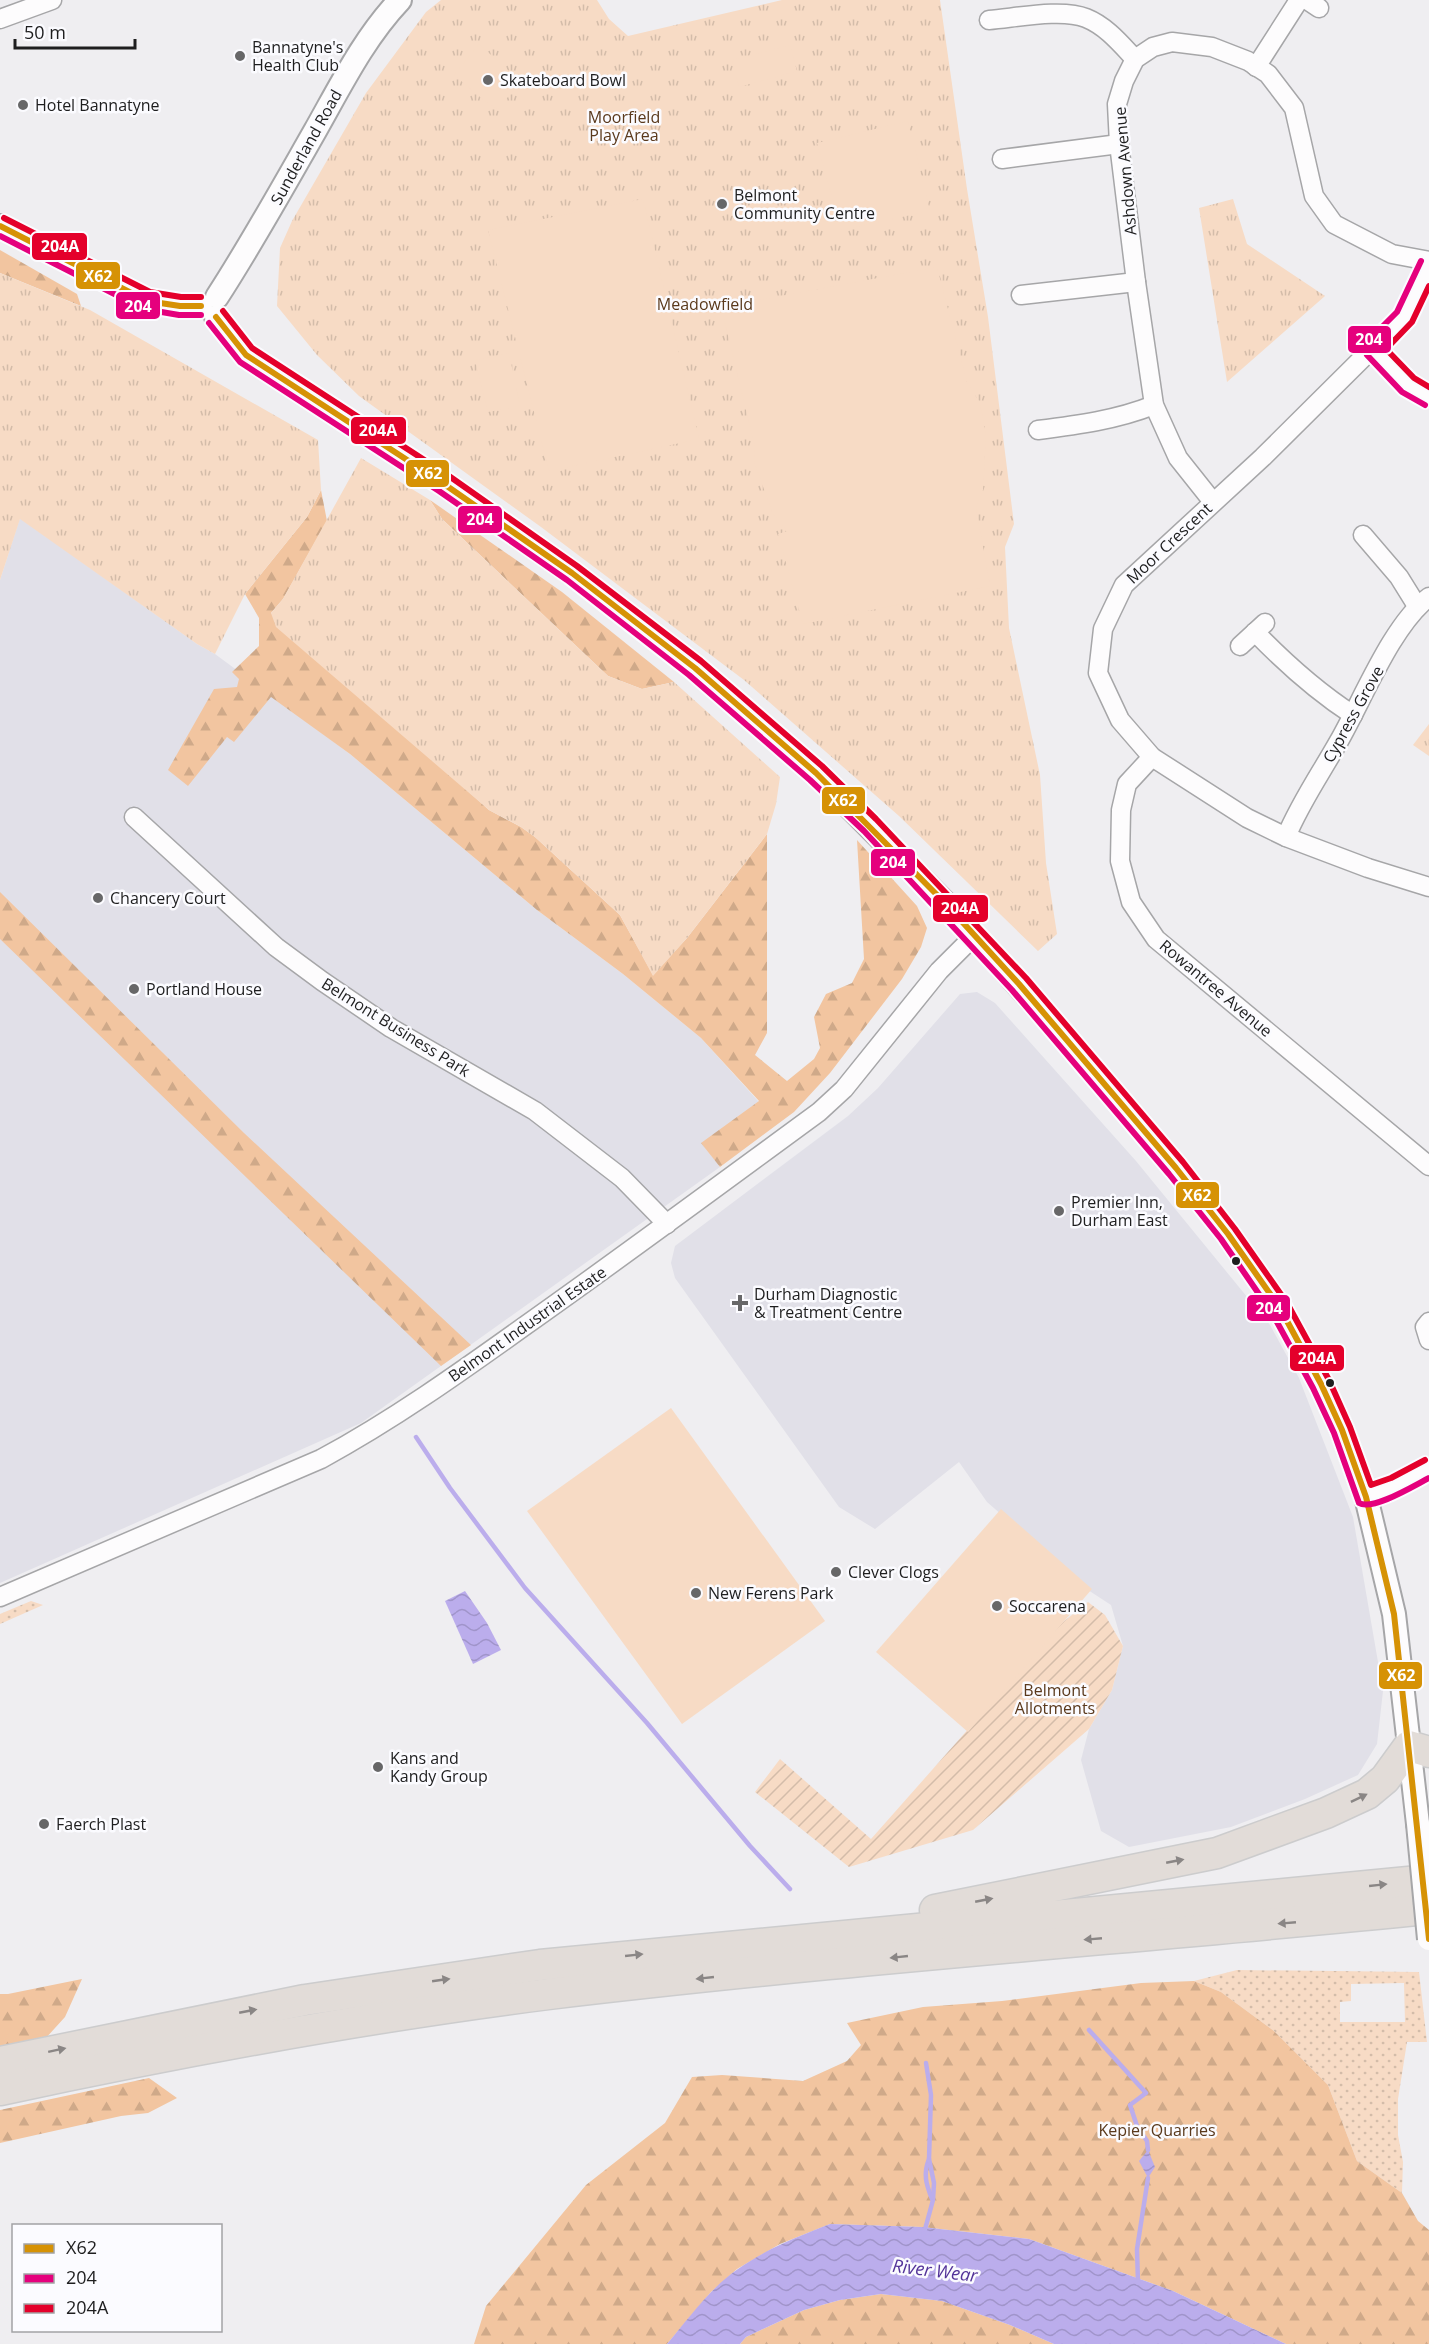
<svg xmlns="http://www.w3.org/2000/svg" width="1429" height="2344" font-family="'Open Sans',sans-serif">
<defs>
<pattern id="grass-dots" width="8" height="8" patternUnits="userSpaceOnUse" patternTransform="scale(1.5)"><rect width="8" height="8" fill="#f7dbc5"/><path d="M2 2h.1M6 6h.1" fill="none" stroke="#d3bca9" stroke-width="1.8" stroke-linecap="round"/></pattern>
<pattern id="forest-firs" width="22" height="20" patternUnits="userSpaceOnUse" patternTransform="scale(1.5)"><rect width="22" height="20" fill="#f2c5a0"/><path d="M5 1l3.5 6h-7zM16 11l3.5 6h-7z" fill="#cfa989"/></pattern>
<pattern id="park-tufts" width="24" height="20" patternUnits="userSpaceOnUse" patternTransform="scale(1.5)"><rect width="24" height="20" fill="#f7dbc5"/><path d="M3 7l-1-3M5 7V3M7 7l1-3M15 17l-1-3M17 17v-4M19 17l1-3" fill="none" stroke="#d3bca9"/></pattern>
<pattern id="garden-furrows" width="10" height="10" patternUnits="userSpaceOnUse" patternTransform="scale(1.5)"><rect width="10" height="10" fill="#f7dbc5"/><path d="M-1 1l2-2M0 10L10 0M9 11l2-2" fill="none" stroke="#d3bca9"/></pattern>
<pattern id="water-waves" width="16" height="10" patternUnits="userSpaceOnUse" patternTransform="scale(1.5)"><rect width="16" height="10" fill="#bbadec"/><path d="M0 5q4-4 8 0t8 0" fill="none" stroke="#a094ca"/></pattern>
</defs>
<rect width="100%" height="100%" fill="#efeef1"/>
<g fill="#e1e0e8">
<path d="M20,518L197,644L215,654L350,754L537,910L623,974L701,1038L759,1102L702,1143L720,1167L361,1423L0,1583V580Z"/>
<path d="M977,992L995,1003L1136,1161L1270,1325L1299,1378L1353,1517L1383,1691L1377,1744L1358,1775L1305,1799L1231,1827L1129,1847L1101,1831L1081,1760L1089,1729L1112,1690L1123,1646L1111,1605L1088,1590L987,1502L959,1462L875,1529L839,1507L675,1278L671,1263L675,1246L848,1116L878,1088L960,994Z"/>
</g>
<g fill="url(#grass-dots)" fill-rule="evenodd">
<path d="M31,1601L43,1605L0,1624V1614Z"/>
<path d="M1237,1970L1419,1972L1427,2042H1407L1398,2099V2135L1403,2162L1402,2193L1357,2161L1328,2085L1274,2031L1221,1992L1194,1981ZM1404,1983L1405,2022H1340V2002L1351,2001V1984Z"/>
</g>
<g fill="url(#forest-firs)">
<path d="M0,250L77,294L81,306L0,273Z"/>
<path d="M321,490L327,521L283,599L271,613L489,810L521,827L535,837L620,915L653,975L687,938L767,834V1033L755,1055L787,1081L814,1059L820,1048L814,1017L826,994L852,983L864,959L857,840L917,906L927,928L921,947L902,979L830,1073L794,1112L720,1167L701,1143L759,1101L701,1038L623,974L537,910L350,754L271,697L234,742L227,737L188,786L168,770L214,689L237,687L239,679L232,672L259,646V618L245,594L307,517Z"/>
<path d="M430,500L562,592L674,682L642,689L608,676L442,519Z"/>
<path d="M0,892L244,1133L471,1345L441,1366L0,939Z"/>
<path d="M82,1979L65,2017L45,2039L0,2048V1994H8Z"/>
<path d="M1194,1981L1221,1992L1274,2031L1328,2085L1357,2161L1402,2193L1418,2221L1429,2230V2344H1286L1173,2291L1029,2239L922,2227L830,2224L780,2244L737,2269L711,2292L667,2344H474L486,2306L586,2185L665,2123L692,2077L722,2075L803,2081L847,2061L861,2045L847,2023L923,2007L1002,2001L1141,1983Z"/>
<path d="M149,2078L177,2098L148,2113L121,2116L0,2143V2110Z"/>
<path d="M881,2294L942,2301L1010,2325L1054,2344H740L746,2337L804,2310L840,2300Z"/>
</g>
<g fill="url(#park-tufts)">
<path d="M441,0H597L609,19L628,36L782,0H940L967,189L988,317L1014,524L1005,547L1009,628L1040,775L1046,863L1057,934L1038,951L899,816L744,680L541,527L359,396L317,355L277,306L280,248L292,221L366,93L426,12Z"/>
<path d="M1233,199L1247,244L1325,296L1227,382L1199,208Z"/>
<path d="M0,273L90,310L318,440L321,490L307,517L245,594L215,654L197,644L20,519L0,580Z"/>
<path d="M361,458L430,500L442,519L608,676L642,689L674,682L780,777L776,804L767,834L687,938L653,976L620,915L535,837L521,827L489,810L276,627L271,613L283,599Z"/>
<path d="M1429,724V756L1413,745Z"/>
</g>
<path fill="url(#garden-furrows)" d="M1088,1602L1105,1615L1123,1646L1112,1690L1089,1729L973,1830L849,1867L755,1792L780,1759L871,1839L1062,1623Z"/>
<g fill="#f7dbc5">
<path d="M479,44L511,73L518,85L498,109L486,102L454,75Z"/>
<path d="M790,45L797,71L739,87L732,60Z"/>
<path d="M908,121L930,211L841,230L817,143Z"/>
<path d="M643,199L699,439L549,471L488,230Z"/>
<path d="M937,267L967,382L980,403L986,437L983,490L976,507L990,586L803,624L778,534L787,531L772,512L755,464L754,443L721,307Z"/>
<path d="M509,353L520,406L488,412L475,360Z"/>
<path d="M671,1408L825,1621L682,1724L527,1511Z"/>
<path d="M1001,1509L1092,1589L968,1732L876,1652Z"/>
</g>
<g fill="url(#water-waves)">
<path d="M465,1591L487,1623L501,1650L473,1664L445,1601Z"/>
<path d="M1148,2150L1155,2167L1148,2178L1139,2161Z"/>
<path d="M830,2224L922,2227L1029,2239L1173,2291L1286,2344H1054L1010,2325L942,2301L881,2294L840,2300L804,2310L746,2337L740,2344H667C689,2318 710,2288 738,2269C766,2249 799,2236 830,2224Z"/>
</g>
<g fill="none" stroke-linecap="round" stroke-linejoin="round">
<g stroke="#bbadec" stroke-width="4.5">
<path d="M416,1437L450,1488L525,1588L647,1723L750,1846L790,1889"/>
<path d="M1089,2030L1146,2093L1130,2105L1137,2126L1147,2141L1148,2150"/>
<path d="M929,2159C923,2174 926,2184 932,2199"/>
<path d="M924,2233L933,2200L934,2183L929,2159L931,2095L926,2063"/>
<path d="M1138,2283L1137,2249L1148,2178"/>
</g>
<g stroke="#a6a6a8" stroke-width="21">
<g id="minor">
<path d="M1307,0L1319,8"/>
<path d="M0,19L52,0"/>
<path d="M989,20C1015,18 1062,8 1086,18C1106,26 1120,43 1135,59"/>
<path d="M1256,67L1299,0"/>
<path d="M1002,159L1119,144"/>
<path d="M1429,265L1404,317L1263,457L1124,585L1103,629L1098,673L1120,720L1152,757L1247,818L1286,837L1368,868L1429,887"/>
<path d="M1021,295L1136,282"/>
<path d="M1373,349L1408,385L1429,397"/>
<path d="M1038,430C1078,425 1116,420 1154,405"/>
<path d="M1213,502L1178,458L1154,405L1136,282L1119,144L1117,104L1124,81L1135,59L1153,47L1172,42L1212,47L1248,61L1268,74L1294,108L1314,196L1334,224L1392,254L1429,261"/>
<path d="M1363,535L1399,577L1417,606"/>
<path d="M1255,632C1286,664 1316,691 1353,715"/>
<path d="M1240,646L1265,623"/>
<path d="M1152,757L1127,784L1121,810L1120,861L1131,902L1156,939L1429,1166"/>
<path d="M134,817L276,947L322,981L391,1028L535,1111L622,1178L667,1224"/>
<path d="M1286,837C1300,803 1321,773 1339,741C1363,699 1392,625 1429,597"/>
<path d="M1429,1322L1425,1327L1429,1340"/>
<path d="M1366,1497L1395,1486L1429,1468"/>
<path d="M0,1597L321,1459C393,1420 459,1373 526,1325C625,1255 722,1183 819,1112L844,1089L939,971L974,936"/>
</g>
</g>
<g stroke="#a6a6a8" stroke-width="26">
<g id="tertiary">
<path d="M0,226L147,301L180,306H201"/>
<path d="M217,297C252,243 283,187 315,131C341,85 364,38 400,0"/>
<path d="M216,317L246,355L444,484L572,573L695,668L816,773L945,903L1059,1031L1176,1168L1228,1234L1280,1308L1321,1384L1342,1430L1366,1497L1394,1614L1418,1824"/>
</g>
</g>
<g stroke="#cccccd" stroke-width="33">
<g id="trunk">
<path d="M935,1910L1217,1853L1326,1813L1367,1794L1385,1779L1409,1746L1429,1752"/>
<path d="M0,2062L305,2000L540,1965L1429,1880"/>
<path d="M0,2090C182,2051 365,2017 549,1994C842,1959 1136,1938 1429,1909"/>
</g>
</g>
<use href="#minor" stroke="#fdfcfd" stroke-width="18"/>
<use href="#tertiary" stroke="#fdfcfd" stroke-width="22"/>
<use href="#trunk" stroke="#e2dcd8" stroke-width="30"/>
<g stroke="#a6a6a8" stroke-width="26" stroke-linecap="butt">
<path id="tertiary-bridge" d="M1418,1824L1429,1939"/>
</g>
<use href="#tertiary-bridge" stroke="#fdfcfd" stroke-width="22"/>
<g stroke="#fbfbff" stroke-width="10">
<g id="bus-1">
<path d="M0,226L147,301L180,306H201"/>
<path d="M216,317L246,355L444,484L572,573L695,668L816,773L945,903L1019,984L1176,1168L1228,1234L1280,1308L1321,1384L1342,1430L1366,1497L1394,1614L1429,1939"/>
</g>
</g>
<g stroke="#fbfbff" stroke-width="10">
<g id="bus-2">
<path d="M0,236L144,309L179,315H201"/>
<path d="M1421,261L1397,312L1366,343L1364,349L1367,355L1402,392L1425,405"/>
<path d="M209,323L240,362L439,491L567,580L689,675L810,780L864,831L1012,990L1169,1174L1221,1239L1272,1313L1313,1388L1334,1433L1359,1503C1373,1511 1415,1485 1429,1478"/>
</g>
</g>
<g stroke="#fbfbff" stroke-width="10">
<g id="bus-3">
<path d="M4,218L150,292L181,297H201"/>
<path d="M1429,286L1412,322L1386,349L1414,378L1429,387"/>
<path d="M223,311L252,348L449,476L577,566L701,661L822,766L876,819L1026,978L1183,1162L1235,1229L1287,1303L1329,1380L1350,1427L1371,1485L1391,1478L1425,1460"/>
</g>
</g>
<use href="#bus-1" stroke="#d69205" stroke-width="6"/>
<use href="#bus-2" stroke="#e5007d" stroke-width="6"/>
<use href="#bus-3" stroke="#e4002b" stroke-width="6"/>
</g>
<defs><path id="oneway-solid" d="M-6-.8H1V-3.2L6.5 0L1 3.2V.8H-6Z" transform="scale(1.5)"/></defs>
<g fill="#8a8685">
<use href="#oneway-solid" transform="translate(1359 1798) rotate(-26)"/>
<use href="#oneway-solid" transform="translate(1175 1861) rotate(-11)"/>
<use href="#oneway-solid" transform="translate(1378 1885) rotate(-6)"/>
<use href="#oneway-solid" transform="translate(984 1900) rotate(-11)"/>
<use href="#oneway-solid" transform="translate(1287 1923) rotate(175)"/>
<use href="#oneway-solid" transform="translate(1093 1939) rotate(175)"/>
<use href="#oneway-solid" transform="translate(634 1955) rotate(-6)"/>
<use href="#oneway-solid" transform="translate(899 1957) rotate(174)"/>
<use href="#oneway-solid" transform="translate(705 1978) rotate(174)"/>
<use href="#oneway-solid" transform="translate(441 1980) rotate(-8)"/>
<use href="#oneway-solid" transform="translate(248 2011) rotate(-11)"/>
<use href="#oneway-solid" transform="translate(57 2050) rotate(-12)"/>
</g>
<g fill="#676768" stroke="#fbfbff" stroke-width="2">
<circle cx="240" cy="56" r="6"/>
<circle cx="488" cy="80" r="6"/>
<circle cx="23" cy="105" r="6"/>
<circle cx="722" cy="204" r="6"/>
<circle cx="98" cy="898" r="6"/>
<circle cx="134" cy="989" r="6"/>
<circle cx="1059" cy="1211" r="6"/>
<path d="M737 1294h6v6h6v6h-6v6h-6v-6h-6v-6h6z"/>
<circle cx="836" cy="1572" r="6"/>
<circle cx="696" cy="1593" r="6"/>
<circle cx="997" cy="1606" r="6"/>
<circle cx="378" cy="1767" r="6"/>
<circle cx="44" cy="1824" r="6"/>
</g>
<g fill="#1e1e1f" stroke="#fbfbff" stroke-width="2">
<circle cx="1236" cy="1261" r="5"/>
<circle cx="1330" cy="1383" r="5"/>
</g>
<g text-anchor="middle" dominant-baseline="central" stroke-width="5" stroke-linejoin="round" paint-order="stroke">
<g font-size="16" fill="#1e1e1f" stroke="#fbfbff" text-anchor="start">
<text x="252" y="47">Bannatyne's<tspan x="252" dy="18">Health Club</tspan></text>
<text x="500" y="80">Skateboard Bowl</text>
<text x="35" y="105">Hotel Bannatyne</text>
<text x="734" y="195">Belmont<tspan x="734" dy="18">Community Centre</tspan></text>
<text x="110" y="898">Chancery Court</text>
<text x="146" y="989">Portland House</text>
<text x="1071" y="1202">Premier Inn,<tspan x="1071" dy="18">Durham East</tspan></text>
<text x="754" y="1294">Durham Diagnostic<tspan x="754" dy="18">&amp; Treatment Centre</tspan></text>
<text x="848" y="1572">Clever Clogs</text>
<text x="708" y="1593">New Ferens Park</text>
<text x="1009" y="1606">Soccarena</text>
<text x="390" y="1758">Kans and<tspan x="390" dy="18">Kandy Group</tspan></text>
<text x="56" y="1824">Faerch Plast</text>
</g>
<g font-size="16" fill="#5a391c" stroke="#fbfbff">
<text x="624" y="117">Moorfield<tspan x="624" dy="18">Play Area</tspan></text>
<text x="705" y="304">Meadowfield</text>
<text x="1055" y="1690">Belmont<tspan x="1055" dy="18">Allotments</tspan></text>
<text x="1157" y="2130">Kepier Quarries</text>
</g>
<g font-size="16" fill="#1e1e1f" stroke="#fbfbff">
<text transform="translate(306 147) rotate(-61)">Sunderland Road</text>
<text transform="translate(1125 171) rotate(-95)">Ashdown Avenue</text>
<text transform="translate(1169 543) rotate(-43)">Moor Crescent</text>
<text transform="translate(1353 714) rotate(-61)">Cypress Grove</text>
<text transform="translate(1216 988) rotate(40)">Rowantree Avenue</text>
<text transform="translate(396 1027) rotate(32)">Belmont Business Park</text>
<text transform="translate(527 1324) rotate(-35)">Belmont Industrial Estate</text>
</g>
<g font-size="18" font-style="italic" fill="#533399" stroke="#fbfbff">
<text transform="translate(935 2270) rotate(7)">River Wear</text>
</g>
</g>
<g stroke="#fbfbff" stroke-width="2">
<rect x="31" y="232" width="57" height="29" rx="6" fill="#e4002b"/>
<rect x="75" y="261" width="46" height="29" rx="6" fill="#d69205"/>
<rect x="115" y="291" width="46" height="29" rx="6" fill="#e5007d"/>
<rect x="1347" y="325" width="45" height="29" rx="6" fill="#e5007d"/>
<rect x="350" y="416" width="57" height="29" rx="6" fill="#e4002b"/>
<rect x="405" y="459" width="45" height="29" rx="6" fill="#d69205"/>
<rect x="457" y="505" width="46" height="29" rx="6" fill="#e5007d"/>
<rect x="821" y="786" width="45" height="29" rx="6" fill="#d69205"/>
<rect x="870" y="848" width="46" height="29" rx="6" fill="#e5007d"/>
<rect x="932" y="894" width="57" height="29" rx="6" fill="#e4002b"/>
<rect x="1175" y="1181" width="45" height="28" rx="6" fill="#d69205"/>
<rect x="1246" y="1294" width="45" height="28" rx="6" fill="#e5007d"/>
<rect x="1289" y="1344" width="56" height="28" rx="6" fill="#e4002b"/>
<rect x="1378" y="1661" width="45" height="29" rx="6" fill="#d69205"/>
</g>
<g font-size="16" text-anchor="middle" font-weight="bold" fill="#fff">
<text x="60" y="252">204A</text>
<text x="98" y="282">X62</text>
<text x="138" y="312">204</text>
<text x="1369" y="345">204</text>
<text x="378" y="436">204A</text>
<text x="428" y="479">X62</text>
<text x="480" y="525">204</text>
<text x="843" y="806">X62</text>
<text x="893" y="868">204</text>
<text x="960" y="914">204A</text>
<text x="1197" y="1201">X62</text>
<text x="1269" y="1314">204</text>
<text x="1317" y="1364">204A</text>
<text x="1401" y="1681">X62</text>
</g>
<rect x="12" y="2224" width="210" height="108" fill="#fbfbff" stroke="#a3a3a5" stroke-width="1.5"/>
<rect x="24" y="2244" width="30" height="9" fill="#d69205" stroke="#a3a3a5" stroke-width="1.5"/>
<text x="66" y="2254" font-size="18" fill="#1e1e1f">X62</text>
<rect x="24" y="2274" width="30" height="9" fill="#e5007d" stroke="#a3a3a5" stroke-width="1.5"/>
<text x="66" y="2284" font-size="18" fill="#1e1e1f">204</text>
<rect x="24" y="2304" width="30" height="9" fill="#e4002b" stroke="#a3a3a5" stroke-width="1.5"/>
<text x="66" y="2314" font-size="18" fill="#1e1e1f">204A</text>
<path d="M15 39v9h120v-9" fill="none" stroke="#1e1e1f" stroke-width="3"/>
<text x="24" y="39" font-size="18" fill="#1e1e1f" stroke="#fbfbff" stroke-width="4.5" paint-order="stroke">50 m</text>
</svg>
